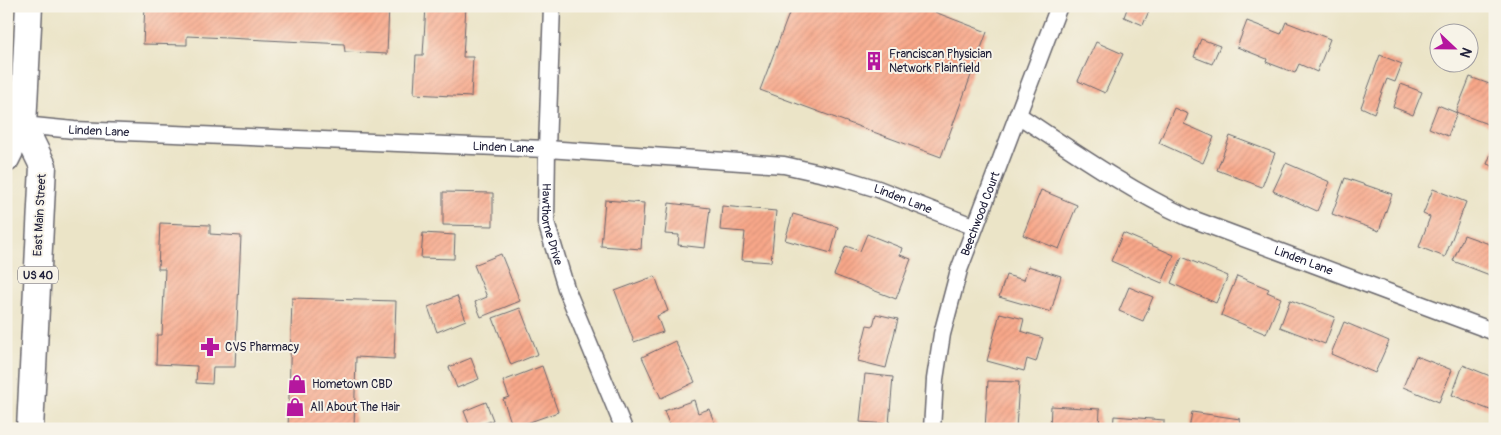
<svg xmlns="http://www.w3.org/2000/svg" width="1501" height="435" font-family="Pangolin,sans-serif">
<defs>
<pattern id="building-hatch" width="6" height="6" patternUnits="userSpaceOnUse" patternTransform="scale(1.25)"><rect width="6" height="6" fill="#f8a789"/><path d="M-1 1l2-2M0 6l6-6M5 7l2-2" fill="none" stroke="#d48f77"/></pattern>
</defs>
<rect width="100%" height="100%" fill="#f7f3e8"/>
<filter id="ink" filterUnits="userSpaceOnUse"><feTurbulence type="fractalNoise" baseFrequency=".02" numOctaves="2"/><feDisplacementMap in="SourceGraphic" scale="10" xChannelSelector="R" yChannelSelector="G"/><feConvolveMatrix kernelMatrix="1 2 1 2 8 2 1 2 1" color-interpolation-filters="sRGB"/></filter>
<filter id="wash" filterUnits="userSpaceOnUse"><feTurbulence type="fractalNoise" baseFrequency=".0096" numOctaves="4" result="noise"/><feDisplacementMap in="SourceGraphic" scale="20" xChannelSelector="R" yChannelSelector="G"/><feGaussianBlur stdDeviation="1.12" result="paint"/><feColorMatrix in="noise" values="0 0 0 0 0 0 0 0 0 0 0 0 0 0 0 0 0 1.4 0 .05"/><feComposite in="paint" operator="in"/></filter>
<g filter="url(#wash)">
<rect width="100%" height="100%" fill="#ebe4c7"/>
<g id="blocks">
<g fill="url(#building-hatch)">
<path d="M145,6H389L387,54L345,52L344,44L187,36V45L143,44Z"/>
<path d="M426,6H466L463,57H473L471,97L414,94L416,55H423Z"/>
<path d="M792,6H919L987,32L941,157L760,90Z"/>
<path d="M1128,6H1151L1143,25L1124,17Z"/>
<path d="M1247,21L1281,34L1286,22L1330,39L1317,72L1299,64L1295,73L1266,62L1267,59L1237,47Z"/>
<path d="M1201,39L1220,46L1212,64L1194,57Z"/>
<path d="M1096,42L1123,54L1105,93L1078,81Z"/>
<path d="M1380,55L1402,64L1395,82L1387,79L1374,113L1361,107Z"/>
<path d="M1470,77L1495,86V127L1456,112Z"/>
<path d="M1401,84L1422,92L1413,115L1393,107Z"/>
<path d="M1438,105L1457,113L1448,136L1429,128Z"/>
<path d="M1174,108L1188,114L1184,124L1214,137L1203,163L1159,143Z"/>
<path d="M1230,136L1275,153L1262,187L1217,170Z"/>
<path d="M1495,143V167L1487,164Z"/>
<path d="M1286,163L1330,182L1317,211L1273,191Z"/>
<path d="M1345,178L1392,194L1379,231L1332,214Z"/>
<path d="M1433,189L1466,202L1445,257L1419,247L1430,217L1423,214Z"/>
<path d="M1041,190L1077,205L1059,249L1023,235Z"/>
<path d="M443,192L493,193V226L443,225Z"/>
<path d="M605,200L644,203L641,249L601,246Z"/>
<path d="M669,203L710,208L705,248L678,245L679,235L665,234Z"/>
<path d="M722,206L776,211L771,262L742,260L745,232L720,230Z"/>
<path d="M793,214L838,227L831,253L785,240Z"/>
<path d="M160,223L210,225V234L241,236L235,367H213L212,384L196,383L197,366L156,364L157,335H162L165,269H158Z"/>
<path d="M423,233L455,235L454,259L421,258Z"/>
<path d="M1123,233L1174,255L1162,283L1111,261Z"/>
<path d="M867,234L902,248L900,255L911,259L896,299L834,275L846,246L860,251Z"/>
<path d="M1464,235L1495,246V277L1453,261Z"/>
<path d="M501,254L520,301L481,317L475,302L487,297L474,265Z"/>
<path d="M1182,257L1228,276L1216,303L1171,283Z"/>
<path d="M1028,266L1061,276L1051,312L999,297L1006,275L1024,280Z"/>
<path d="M655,276L668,311L657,316L663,332L634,342L615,291Z"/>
<path d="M1237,276L1269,289L1267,292L1281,298L1266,334L1221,315Z"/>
<path d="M1129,287L1153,297L1143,321L1119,311Z"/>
<path d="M457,296L466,320L437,332L428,307Z"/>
<path d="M292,298L396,301L394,359L356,357L354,429H288Z"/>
<path d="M1290,300L1335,317L1325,344L1280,327Z"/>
<path d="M520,308L538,354L511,365L493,318Z"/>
<path d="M1000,313L1024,319L1021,331L1043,338L1036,362L1027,359L1024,371L987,361Z"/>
<path d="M876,314L898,319L886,368L858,361L867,325L873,326Z"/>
<path d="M1344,322L1389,341L1375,373L1331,354Z"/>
<path d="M675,341L695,382L661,398L642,357Z"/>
<path d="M1416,356L1452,370L1439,402L1403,387Z"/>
<path d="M471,358L479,379L457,388L449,367Z"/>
<path d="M1463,365L1495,378V412L1452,395Z"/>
<path d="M542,366L558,412L513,428L503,399L509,397L503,381Z"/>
<path d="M865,374L893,377L889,424L860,422Z"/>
<path d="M988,381L1019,382L1016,429H985Z"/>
<path d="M694,400L698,413L709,409L717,429H671L664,411Z"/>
<path d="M486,402L493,420L471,429L464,411Z"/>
<path d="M1051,406L1100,409L1099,429H1050Z"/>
<path d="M1192,412L1240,419L1239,429H1189Z"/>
<path d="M1114,416L1164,420V429H1113Z"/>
</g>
</g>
</g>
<g filter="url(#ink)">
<use href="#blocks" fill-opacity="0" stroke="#68666c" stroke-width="1"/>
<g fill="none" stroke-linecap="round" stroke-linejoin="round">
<g stroke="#68666c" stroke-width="19">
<g id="minor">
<path id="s1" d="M552,6L547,149L546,222L566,288L624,429"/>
<path id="s2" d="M1018,115C1073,151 1127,189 1187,217L1495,332"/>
<path id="s3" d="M23,125L74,130L547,149L784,165L842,178L878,189L975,227"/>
<path id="s4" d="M932,429L935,379L942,334L959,270L1059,6"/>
</g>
</g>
<g stroke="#68666c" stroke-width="29">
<g id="primary">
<path d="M23,125L43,166L30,429"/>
<path d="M6,159L23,125L29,6"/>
</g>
</g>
<use href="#minor" stroke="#fff" stroke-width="16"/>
<use href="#primary" stroke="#fff" stroke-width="26"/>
</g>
</g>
<defs>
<g id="building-bare" transform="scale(1.5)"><path d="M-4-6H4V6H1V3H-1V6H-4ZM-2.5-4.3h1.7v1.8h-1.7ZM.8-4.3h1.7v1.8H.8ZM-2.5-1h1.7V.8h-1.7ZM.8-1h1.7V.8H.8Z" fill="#b5179e" stroke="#f7f3e8" stroke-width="2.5" paint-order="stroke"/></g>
<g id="pharmacy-bare" transform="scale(1.5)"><path d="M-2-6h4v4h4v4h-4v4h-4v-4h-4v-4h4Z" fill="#b5179e" stroke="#f7f3e8" stroke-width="2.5" paint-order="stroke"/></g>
<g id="shop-bare" transform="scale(1.5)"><path d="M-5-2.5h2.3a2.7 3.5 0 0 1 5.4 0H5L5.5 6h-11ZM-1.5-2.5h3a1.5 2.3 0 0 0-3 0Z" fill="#b5179e" stroke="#f7f3e8" stroke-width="2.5" paint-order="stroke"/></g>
</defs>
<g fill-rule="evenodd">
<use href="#building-bare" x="874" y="61"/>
<use href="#pharmacy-bare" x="210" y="347"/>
<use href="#shop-bare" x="297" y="384"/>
<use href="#shop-bare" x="295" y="407"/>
</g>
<g text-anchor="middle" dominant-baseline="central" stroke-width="4" stroke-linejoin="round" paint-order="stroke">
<rect fill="#f7f3e8" stroke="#62616f" stroke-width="1" x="18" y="266.5" width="40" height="17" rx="4"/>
<g font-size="11" font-weight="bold" fill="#22223b">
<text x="38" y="275">US 40</text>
</g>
<g font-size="12" fill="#22223b" stroke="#f7f3e8" text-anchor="start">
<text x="889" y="54">Franciscan Physician<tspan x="889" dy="14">Network Plainfield</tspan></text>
<text x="225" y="347">CVS Pharmacy</text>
<text x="312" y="384">Hometown CBD</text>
<text x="310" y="407">All About The Hair</text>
</g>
<g font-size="12" fill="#22223b" stroke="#f7f3e8">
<text stroke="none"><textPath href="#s3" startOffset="76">Linden Lane</textPath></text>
<text stroke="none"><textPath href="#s3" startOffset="481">Linden Lane</textPath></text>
<text stroke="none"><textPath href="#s3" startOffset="886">Linden Lane</textPath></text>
<text stroke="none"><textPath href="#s4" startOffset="222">Beechwood Court</textPath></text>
<text transform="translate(40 215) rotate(-87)">East Main Street</text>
<text stroke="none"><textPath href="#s1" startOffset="219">Hawthorne Drive</textPath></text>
<text stroke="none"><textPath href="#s2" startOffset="322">Linden Lane</textPath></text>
</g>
</g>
<rect width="1501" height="435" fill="none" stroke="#f7f3e8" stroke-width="25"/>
<g transform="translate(1454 48) rotate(112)"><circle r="24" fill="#f7f3e8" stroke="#a29fa3"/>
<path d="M0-4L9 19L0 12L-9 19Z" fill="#b5179e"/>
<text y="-8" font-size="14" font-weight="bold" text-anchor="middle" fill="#22223b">N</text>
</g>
</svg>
